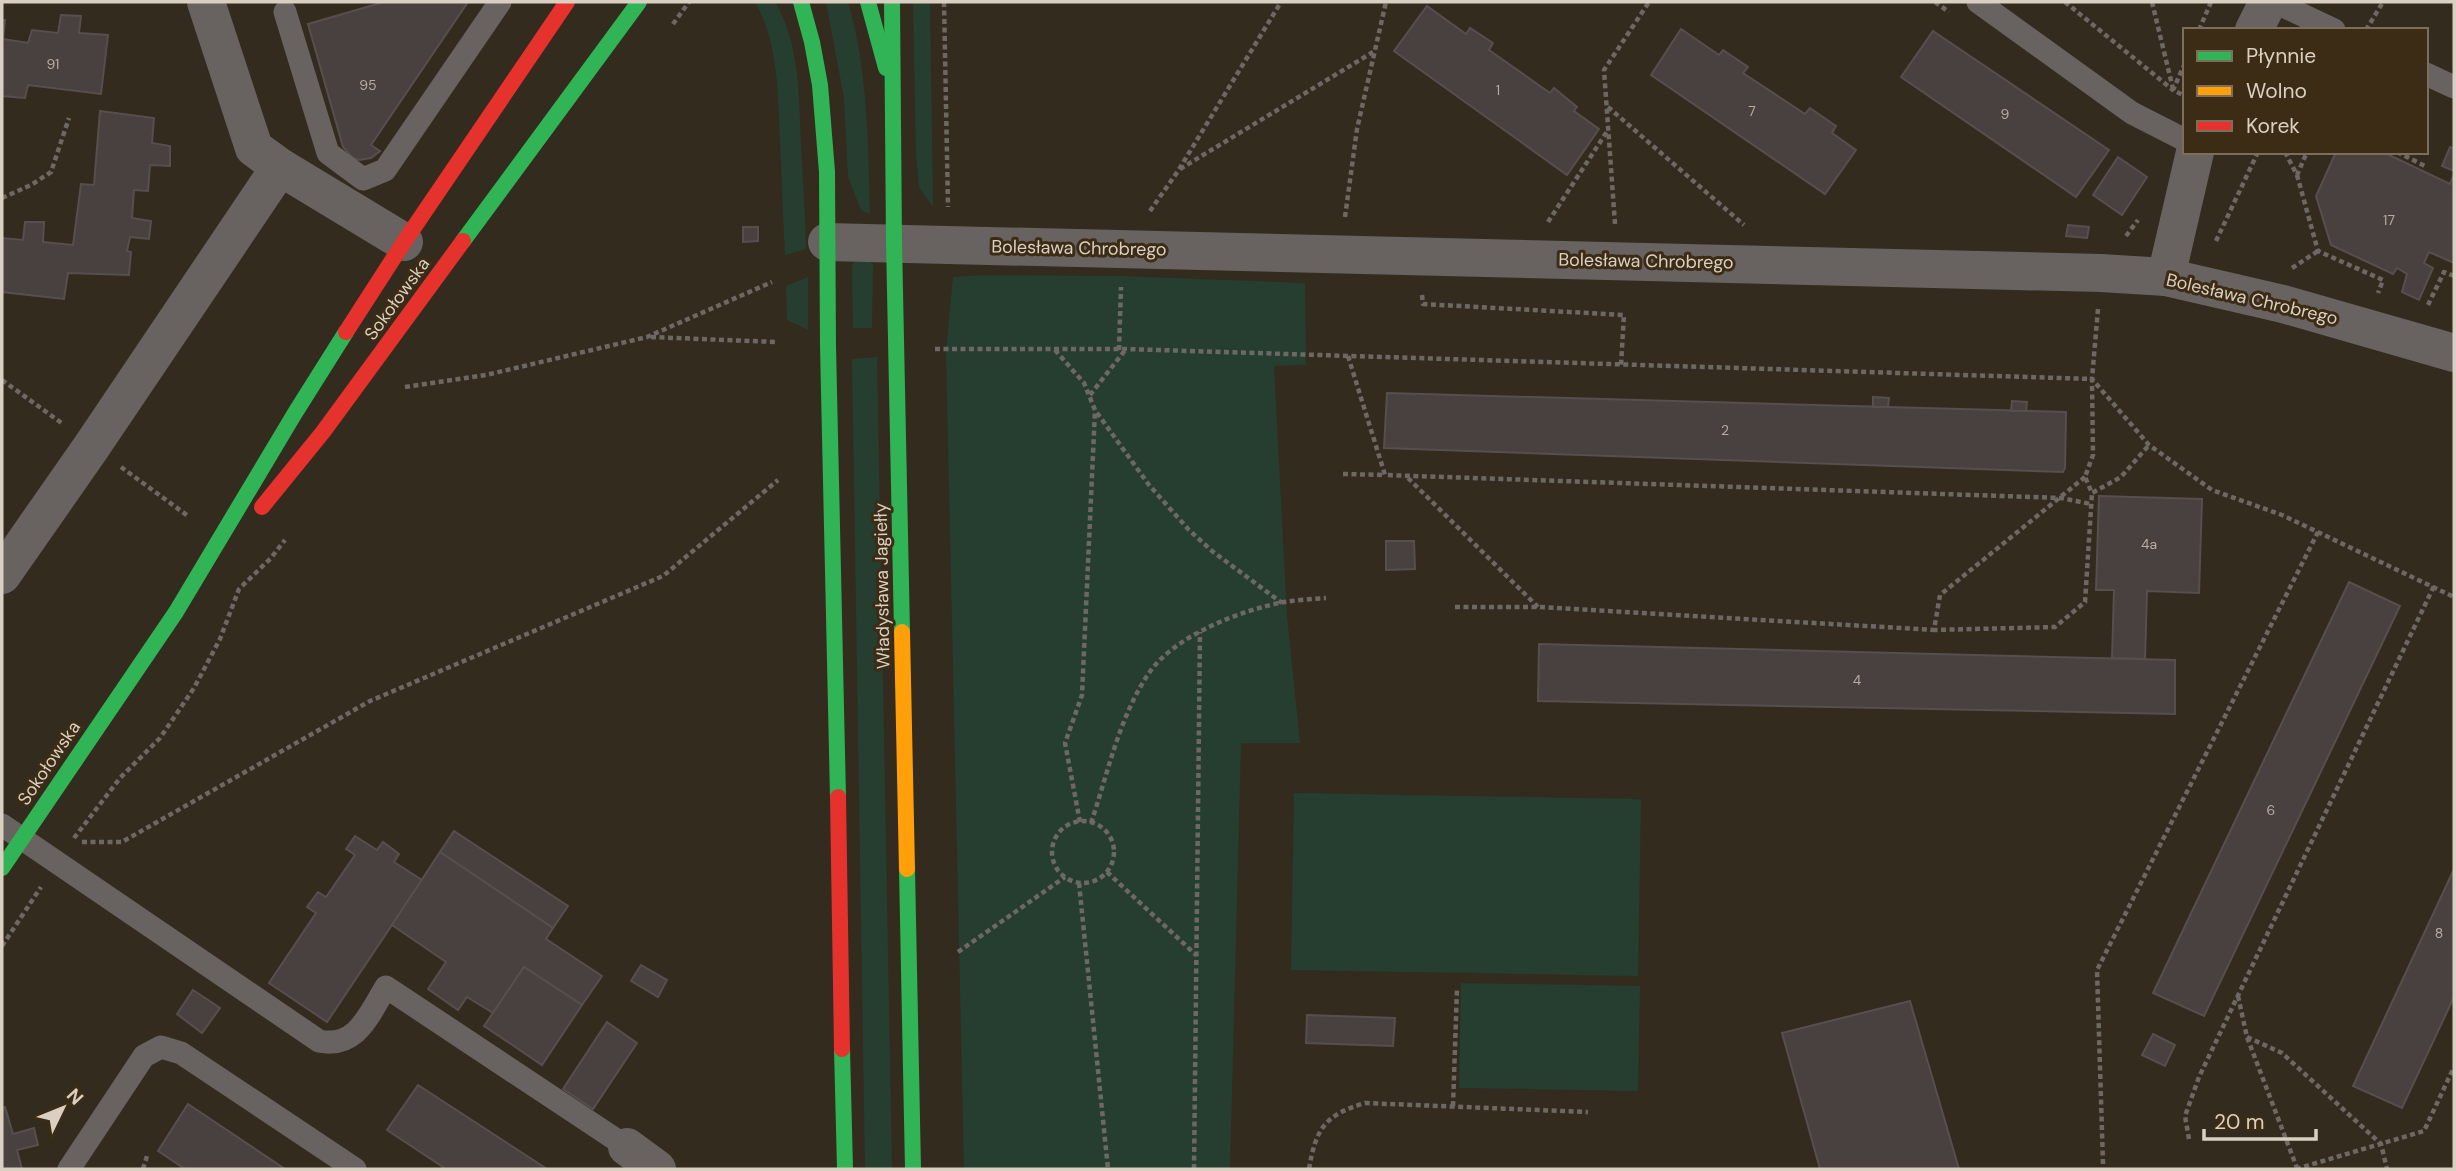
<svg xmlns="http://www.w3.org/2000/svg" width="2456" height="1171" font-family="'DM Sans',sans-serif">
<rect width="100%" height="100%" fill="#332b1e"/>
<g fill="#263e30">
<path d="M755,2H775C800,43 799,98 801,145C803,180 805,214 806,249L785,255C783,218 782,180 780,143C778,96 779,44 755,2Z"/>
<path d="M826,2H848C868,71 868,142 870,214L861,210L848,177L844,98Z"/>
<path d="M913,2H930L933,207L919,187L916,155Z"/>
<path d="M865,256L873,265L872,328H853L852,266L857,257Z"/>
<path d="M982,275L1121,276L1305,283L1306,365L1274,366L1287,616L1300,743H1241L1230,1169H964L946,351L953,277Z"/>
<path d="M808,277V330L787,320L786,286Z"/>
<path d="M877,357L892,1169H865L852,359Z"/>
<path d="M1294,793L1641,799L1638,976L1291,970Z"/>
<path d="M1461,983L1640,986L1638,1091L1459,1088Z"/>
</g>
<g fill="#48413f" stroke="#564f4e" stroke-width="2">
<path d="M384,2H468L371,145L380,151L371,158L359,160L353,158L343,147L308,24Z"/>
<path d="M1427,6L1466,34L1470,28L1493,43L1489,50L1550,93L1554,88L1577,107L1574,111L1599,129L1567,175L1394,51Z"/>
<path d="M61,15L81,16L79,33L108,35L101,94L28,85L25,98L2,96V20H5L3,39L28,43L32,30L58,33Z"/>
<path d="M1681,29L1719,55L1723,50L1748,67L1743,73L1805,114L1810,108L1836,126L1832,133L1856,150L1825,194L1651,75Z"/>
<path d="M1933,31L2109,150L2076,197L1901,77Z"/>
<path d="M100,111L154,118L152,143L170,146V166L150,165L148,191L134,190L132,218L151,221L149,239L130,237L127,251L131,252L129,275L68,273L64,299L2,292V238L23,240L25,222H44L43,242L73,245L81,184L94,185Z"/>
<path d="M2450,147L2454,149V171L2442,166Z"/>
<path d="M2336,152H2383L2450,184L2454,174V263L2429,252L2424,263L2433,268L2419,300L2402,292L2407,274L2397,268L2393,274L2331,245L2316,196Z"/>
<path d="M2118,157L2147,177L2122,215L2093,195Z"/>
<path d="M2068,225L2089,227L2087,238L2066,236Z"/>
<path d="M743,227H758V241L743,242Z"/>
<path d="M1387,393L2066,412L2065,468L2063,472L1384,448Z"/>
<path d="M1873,397L1889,398L1888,407H1873Z"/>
<path d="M2012,401L2027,402L2026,411H2011Z"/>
<path d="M2099,496L2202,499L2199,593L2147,591L2145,659L2112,658L2114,590H2096Z"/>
<path d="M1386,541H1414L1415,569L1386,570Z"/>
<path d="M2349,582L2400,606L2204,1016L2153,993Z"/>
<path d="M1539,644L2175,660V714L1538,701Z"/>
<path d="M454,831L568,906L553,928L440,852Z"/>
<path d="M355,836L377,850L383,842L399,854L394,862L422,880L327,1022L269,983L316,913L307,907L318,892L326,897L355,855L346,849Z"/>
<path d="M440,852L553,928L546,939L602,976L582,1005L524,967L493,1013L467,997L458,1010L428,989L446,962L392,925Z"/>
<path d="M2454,869V997L2402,1108L2353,1086Z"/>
<path d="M641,965L667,980L658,997L631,981Z"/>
<path d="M524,967L582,1005L542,1065L484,1026Z"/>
<path d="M193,990L220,1008L202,1033L177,1014Z"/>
<path d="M1910,1001L1959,1169H1820L1782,1033Z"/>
<path d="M1307,1015L1395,1018L1393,1046L1306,1043Z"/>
<path d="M607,1022L637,1043L593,1109L563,1089Z"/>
<path d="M2153,1034L2175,1045L2165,1066L2142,1055Z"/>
<path d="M418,1085L547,1169H446L387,1130Z"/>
<path d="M188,1104L285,1169H185L158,1151Z"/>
<path d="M5,1107L13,1134L34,1128L38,1145L17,1150L22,1169H2V1108Z"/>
</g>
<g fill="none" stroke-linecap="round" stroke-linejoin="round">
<g stroke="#6e6865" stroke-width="4.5" stroke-dasharray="5 3.5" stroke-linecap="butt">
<path d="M944,2L948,207"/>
<path d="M1935,2L1949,12"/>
<path d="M2065,2L2173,90"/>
<path d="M2152,2L2173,89"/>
<path d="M673,24L689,2"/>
<path d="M2199,30L2211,2"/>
<path d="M2366,30L2383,2"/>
<path d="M2185,63L2173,90L2185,96"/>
<path d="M1608,107L1744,225"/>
<path d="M2285,152L2297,175L2307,152"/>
<path d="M2397,152L2427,167"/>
<path d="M1180,169L1373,52"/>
<path d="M2297,175L2318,251L2383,280L2378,293"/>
<path d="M2,198L31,185L51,172L69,118"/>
<path d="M1150,211L1178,171L1281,2"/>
<path d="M1345,217L1357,129L1386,2"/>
<path d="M1548,222L1608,130"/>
<path d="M1615,224L1604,70L1649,2"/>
<path d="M2126,236L2138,220"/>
<path d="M2216,241L2258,152"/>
<path d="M2292,268L2318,251"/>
<path d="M1422,295L1423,304L1624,315L1621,365"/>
<path d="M2428,305L2444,272L2454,276"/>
<path d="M2098,309L2092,379L2149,445L2212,490L2282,515L2454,597"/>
<path d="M651,337L776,342"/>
<path d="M935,349H1126L2092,379L2093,455L2085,477L2092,493L2121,477L2149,445"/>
<path d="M1055,350L1084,383L1095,410L1149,485L1189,530L1212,551L1282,603"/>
<path d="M1119,350L1121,287"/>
<path d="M1348,356L1385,475L2061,498L2091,504"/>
<path d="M2,380L63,424"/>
<path d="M405,387L486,375L647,337L772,282"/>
<path d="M1090,395L1126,349"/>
<path d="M121,467L188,516"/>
<path d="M1343,474L1385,475"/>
<path d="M2085,477L1940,595L1934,630L2055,627L2085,602L2092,493"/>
<path d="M1408,478L1538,607"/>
<path d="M1455,607H1539L1934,630"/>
<circle cx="1083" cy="852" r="31"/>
<path d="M1080,822L1065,743L1082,695L1095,410"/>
<path d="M1091,823C1108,773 1119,717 1149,673C1174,636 1241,610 1284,602C1297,600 1312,599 1326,598"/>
<path d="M74,838L120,778L160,738L194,688L220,639L239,589L271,558L285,540"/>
<path d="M82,842H122L370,701L663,576L778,480"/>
<path d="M1107,872L1196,955"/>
<path d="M1079,883L1108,1169"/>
<path d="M2,946L41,887"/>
<path d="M958,952L1065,877"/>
<path d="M2238,996L2247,1037L2297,1168"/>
<path d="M2247,1037L2282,1053L2381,1144L2387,1169"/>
<path d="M1453,1106L1457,988"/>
<path d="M2189,1139L2185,1116L2199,1077L2434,586"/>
<path d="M2103,1164L2097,970L2318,532"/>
<path d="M143,1169L147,1156"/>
<path d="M1194,1169L1200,632"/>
<path d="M1309,1169C1316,1128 1325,1115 1365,1103L1588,1112"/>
<path d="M2296,1169L2424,1131L2454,1067"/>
</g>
<g stroke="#686260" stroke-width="23">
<path d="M1978,2L2132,113L2185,140"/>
<path d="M2275,2L2334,30"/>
<path d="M285,12L328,153L363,179L385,170L500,2"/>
<path d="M2426,74L2454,87"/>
<path d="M2,825L319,1041C357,1049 369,1014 386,987L627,1147"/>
<path d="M69,1169L144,1056L161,1047L181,1053L355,1169"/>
</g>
<g stroke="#686260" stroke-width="38">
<path d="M206,2L254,148L280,167"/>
<path d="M2254,30L2268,2"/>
<path d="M827,242L2101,273L2166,277L2283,304L2454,353"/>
<path d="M2166,277L2195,152"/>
<path d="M2,575L92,446L280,167L404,242"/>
<path d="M627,1147L657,1169"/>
</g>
<g stroke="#30b455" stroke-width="16">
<path d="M801,2L812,42L820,85L827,172L828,346L838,797"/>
<path d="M868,2L886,68"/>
<path d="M892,2L894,242L902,632"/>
<path d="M463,241L639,2"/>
<path d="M2,868L176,612L295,413L346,332"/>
<path d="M907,869L913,1169"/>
<path d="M842,1049L845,1169"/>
</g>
<path stroke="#ff9f0a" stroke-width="16" d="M902,632L907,869"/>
<g stroke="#e5322d" stroke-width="16">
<path d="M346,332L404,242L567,2"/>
<path d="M262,507L323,432L463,241"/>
<path d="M838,797L842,1049"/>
</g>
</g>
<g text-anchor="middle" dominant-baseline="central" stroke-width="6" stroke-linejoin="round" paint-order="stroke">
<g font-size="14" fill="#b6aca1">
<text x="53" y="64">91</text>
<text x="368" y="85">95</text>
<text x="1498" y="90">1</text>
<text x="1752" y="111">7</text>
<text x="2005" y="114">9</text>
<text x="2389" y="220">17</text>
<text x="1725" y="430">2</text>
<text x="2149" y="544">4a</text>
<text x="1857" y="680">4</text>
<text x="2271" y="810">6</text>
<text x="2439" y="933">8</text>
</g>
<g font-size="18" fill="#dad0c2" stroke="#3c2c15">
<text transform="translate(1079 248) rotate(1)">Bolesława Chrobrego</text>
<text transform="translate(1646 261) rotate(1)">Bolesława Chrobrego</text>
<text transform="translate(397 299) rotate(-54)">Sokołowska</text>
<text transform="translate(2252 299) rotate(13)">Bolesława Chrobrego</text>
<text transform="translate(882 586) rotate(-91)">Władysława Jagiełły</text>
<text transform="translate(49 763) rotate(-56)">Sokołowska</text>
</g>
</g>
<rect width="2456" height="1171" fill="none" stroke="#dad0c2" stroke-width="7"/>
<rect x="2183" y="28" width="245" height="126" fill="#3c2c15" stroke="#7b6e5a" stroke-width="2"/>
<rect x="2197" y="51" width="35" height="10" fill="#30b455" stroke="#7b6e5a" stroke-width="2"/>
<text x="2246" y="63" font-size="21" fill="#dad0c2">Płynnie</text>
<rect x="2197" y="86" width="35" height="10" fill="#ff9f0a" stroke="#7b6e5a" stroke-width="2"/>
<text x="2246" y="98" font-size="21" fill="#dad0c2">Wolno</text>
<rect x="2197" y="121" width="35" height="10" fill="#e5322d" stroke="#7b6e5a" stroke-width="2"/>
<text x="2246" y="133" font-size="21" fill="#dad0c2">Korek</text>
<g transform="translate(63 1108) rotate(47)" stroke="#3c2c15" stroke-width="5" paint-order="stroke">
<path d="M0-5L12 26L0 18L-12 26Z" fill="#dad0c2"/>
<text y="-10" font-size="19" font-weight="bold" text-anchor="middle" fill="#dad0c2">N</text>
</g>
<path d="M2204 1129v10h112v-10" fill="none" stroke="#dad0c2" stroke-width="3.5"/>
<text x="2214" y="1129" font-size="21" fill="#dad0c2" stroke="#3c2c15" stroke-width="5" paint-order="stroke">20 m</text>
</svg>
